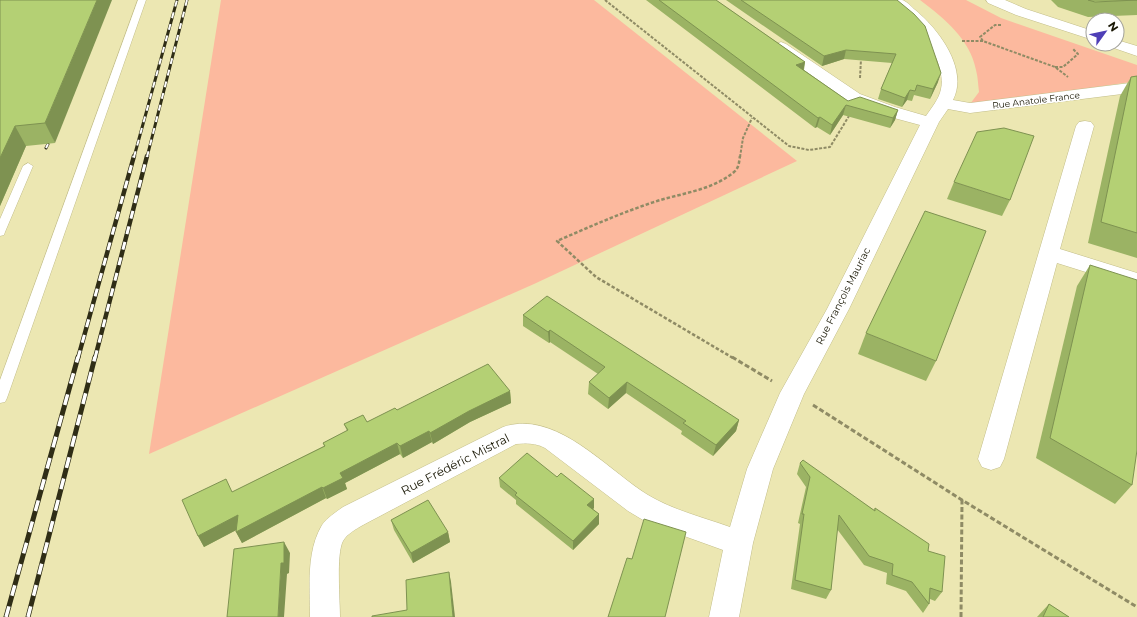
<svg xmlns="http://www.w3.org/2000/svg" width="1137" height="617" font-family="Montserrat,sans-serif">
<rect width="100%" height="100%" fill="#ece7b2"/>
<g fill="#fcb99e">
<path d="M221,0H594L797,161L534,284L149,454Z"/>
<path d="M920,0H966L1001,18L1137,65V81L989,103L970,104L979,92C978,85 978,77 976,70C970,39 944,18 920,0Z"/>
</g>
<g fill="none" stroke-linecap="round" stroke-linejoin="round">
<g stroke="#c2bd89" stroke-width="1">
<g id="lane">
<path d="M138,0H146L7,398L5,402L0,403V380Z"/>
<path d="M28,163L33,166L5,232L4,235L0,236V219L23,166Z"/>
</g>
</g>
<g stroke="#c2bd89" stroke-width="1">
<g id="street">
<path d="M886,0C891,0 897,0 902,0C906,1 911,6 914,9C938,28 969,69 953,100L970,103L1130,83L1136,85L1137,90L1130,93L970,113L948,109L939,122L849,309L804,394L773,469L753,543L739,617H709L723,550L648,523L628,511L545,448C536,443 526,443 516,444L363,525C356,529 347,534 343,541C336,554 340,601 340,617H310C310,587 306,552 322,525C327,518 336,512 343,507L503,427C556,409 606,469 648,495C673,510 702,517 730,527L747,469L780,393L827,309L920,125L883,115L848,102L776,50L773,47L776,44L781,42L786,44L860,94L895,107L926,116C932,107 939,99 941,89C946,68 927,36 912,22C904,15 892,9 886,0Z"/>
<path d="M986,0H1005L1026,9L1093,31V40L1016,15L988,3Z"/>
<path d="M1117,40L1137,46V56L1111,47L1108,44H1117Z"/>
<path d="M1085,121L1091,122L1094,126L1060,249L1137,273V288L1057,263L1004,459L1000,467L991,470L982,467L978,459L1076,126L1079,122Z"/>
</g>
</g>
<g stroke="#8f8b65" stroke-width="2" stroke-dasharray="3 1.5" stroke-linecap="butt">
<path d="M605,0L789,146L809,150L830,147L849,116"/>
<path d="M1001,25H995L980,37L983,41L1055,67L1068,77"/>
<path d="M962,41H983"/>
<path d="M1055,67H1063L1078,54L1073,49"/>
<path d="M860,78L861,59"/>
<path d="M740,157L743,138L752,118"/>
</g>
<path stroke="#8f8b65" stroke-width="2.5" stroke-dasharray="3.5 2" stroke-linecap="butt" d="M733,358L596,277L557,241C589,227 621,213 654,202C681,193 711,191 734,172C739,168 739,162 740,156"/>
<g stroke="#8f8b65" stroke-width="3" stroke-dasharray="5 2.5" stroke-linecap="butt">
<path d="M732,357L772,381"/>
<path d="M813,405L962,500L1137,607"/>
<path d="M961,617L962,500"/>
</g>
<use href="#lane" fill="#fff" fill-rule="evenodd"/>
<use href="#street" fill="#fff" fill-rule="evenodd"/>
<g stroke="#2f2d16" stroke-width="3">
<g id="rail-far2">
<path d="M46,148L48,144"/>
<path d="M134,157L177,0"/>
<path d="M147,157L187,0"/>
</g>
</g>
<g stroke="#2f2d16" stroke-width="4.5">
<g id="rail-far1">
<path d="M78,358L134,156"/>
<path d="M95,358L147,156"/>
</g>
</g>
<g stroke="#2f2d16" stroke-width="5">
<g id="rail">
<path d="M6,617L78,357"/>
<path d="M28,617L95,357"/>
</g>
</g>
<use href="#rail-far2" stroke="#fff" stroke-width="2" stroke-dasharray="6" stroke-linecap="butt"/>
<use href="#rail-far1" stroke="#fff" stroke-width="3" stroke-dasharray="8" stroke-linecap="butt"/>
<use href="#rail" stroke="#fff" stroke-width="3.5" stroke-dasharray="11" stroke-linecap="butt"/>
</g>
<g fill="#9bb364">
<path d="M0,0L55,143L26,146L0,206Z"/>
<path d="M646,0H716L805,62L804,70L848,101L898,110L895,120L890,128L843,115L830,135L817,127L815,128Z"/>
<path d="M726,0H897L938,82L930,99L914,95L912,101L907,100L902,107L878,99L881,89L892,63L844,59L822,66Z"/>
<path d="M1051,0H1137V15L1088,17L1058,7Z"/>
<path d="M1137,76V258L1088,243L1120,96L1131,77Z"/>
<path d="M954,182L1010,200L1002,216L947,199Z"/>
<path d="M1090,265L1132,485L1115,504L1036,458L1077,286Z"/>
<path d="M523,315L739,420L736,431L713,456L681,434L682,431L626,393L608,409L588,394L589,382L598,374L550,342L549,343L523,326Z"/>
<path d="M866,333L936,361L926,381L858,354Z"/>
<path d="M510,391L511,403L470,422L433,444L432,442L403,458L400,454L345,483L347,489L327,499L326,498L242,543L236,532V530L204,547L198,536L233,492L324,446L323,443L347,431L344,424L367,422L397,410Z"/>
<path d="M800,463L874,510L875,508L928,551L942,592L935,601L930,599L929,604L923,613L906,591L886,584L887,573L864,565L837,529L831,590L826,599L791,589L800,524L798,523L806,487L797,474Z"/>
<path d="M557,477L594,499V508L593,509L599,514V524L573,550L516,504V500L500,487L499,478Z"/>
<path d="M391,520L448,532L450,542L413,563L394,530Z"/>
<path d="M1049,604L1069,617H1037Z"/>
</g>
<g fill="#7e9251">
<path d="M97,0H112L55,143L45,123Z"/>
<path d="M846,50L844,59L822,66L824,56Z"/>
<path d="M805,62L803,72L796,65Z"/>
<path d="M941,73L938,82L930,99L933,89Z"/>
<path d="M910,90L907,100L902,107L905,98Z"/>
<path d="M846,105L843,115L830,135L832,125Z"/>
<path d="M898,110L895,120L890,128L893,118Z"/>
<path d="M820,117L817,127L815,128L818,118Z"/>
<path d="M15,126L26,146L0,206V158Z"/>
<path d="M550,330V342L549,343L548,332Z"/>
<path d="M627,382L626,393L608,409L609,398Z"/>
<path d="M510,391L511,403L470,422L433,444L430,433L469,411Z"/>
<path d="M739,420L736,431L713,456L716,445Z"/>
<path d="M429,431L432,442L403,458L400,446Z"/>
<path d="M397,443L400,454L345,483L347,489L327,499L323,488L340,473Z"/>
<path d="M322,487L326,498L242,543L236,532Z"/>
<path d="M594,499V508L587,515V505Z"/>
<path d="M599,514V524L573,550V541Z"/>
<path d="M238,515L244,526L204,547L198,536Z"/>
<path d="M448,532L450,542L413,563L411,553Z"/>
<path d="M284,542L290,553L289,573L287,574L284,617H278L281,563Z"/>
<path d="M449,572L451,582L455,617H453Z"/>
</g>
<g fill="#b4d074" stroke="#7e9251">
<path d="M0,0H97L45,123L15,126L0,158Z"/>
<path d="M659,0H716L805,62L796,65L848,101L860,97L898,110L893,118L846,105L832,125L820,117L818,118Z"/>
<path d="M741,0H897L914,14L925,26L941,73L933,89L917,85L915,91L910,90L905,98L881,89L896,54L846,50L824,56Z"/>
<path d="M1088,0H1137L1095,2Z"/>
<path d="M1137,76V233L1101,222L1131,77Z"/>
<path d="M1004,128L1034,136L1010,200L954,182L977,132Z"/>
<path d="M925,211L986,231L936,361L866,333Z"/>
<path d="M1090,265L1137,280V450L1132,485L1050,438Z"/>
<path d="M547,296L739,420L716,445L683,423L686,421L627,382L609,398L589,382L605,367L550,330L548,332L523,315Z"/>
<path d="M488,364L510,391L469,411L430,433L429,431L400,446L397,443L340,473L343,478L323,488L322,487L236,532L238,515L198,536L182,500L226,479L232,492L325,446L323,443L348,430L344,424L363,415L367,422L395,408L397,410Z"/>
<path d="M527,453L557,477L561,473L594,499L587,505L599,514L573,541L515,495L517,493L499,478Z"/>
<path d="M803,460L875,511V508L929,544L928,551L945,556L942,592L930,588L929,604L912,582L892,575L893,564L869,556L839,515L831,590L795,580L804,514H802L810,477L800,463Z"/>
<path d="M428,500L448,532L411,553L391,520Z"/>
<path d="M644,519L686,532L665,617H608L627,558L632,559Z"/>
<path d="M284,542V563H281L278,617H227L234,549Z"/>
<path d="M449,572L453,617H372V616L407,610L406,580Z"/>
<path d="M1049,604L1069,617H1043Z"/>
</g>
<g text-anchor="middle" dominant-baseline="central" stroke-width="3" stroke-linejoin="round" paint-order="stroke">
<g font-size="9" fill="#181603" stroke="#fff">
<text transform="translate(1036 100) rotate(-7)">Rue Anatole France</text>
</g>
<g font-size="10" fill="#181603" stroke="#fff">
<text transform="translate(843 296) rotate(-63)">Rue François Mauriac</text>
</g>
<g font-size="12" fill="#181603" stroke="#fff">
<text transform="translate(455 464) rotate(-27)">Rue Frédéric Mistral</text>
</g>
</g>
<g transform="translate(1105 32) rotate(57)"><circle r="19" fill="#ffffff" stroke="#a3a29a"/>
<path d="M0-3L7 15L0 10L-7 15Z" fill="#4f3fb7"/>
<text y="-6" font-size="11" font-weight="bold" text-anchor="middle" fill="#181603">N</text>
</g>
</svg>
